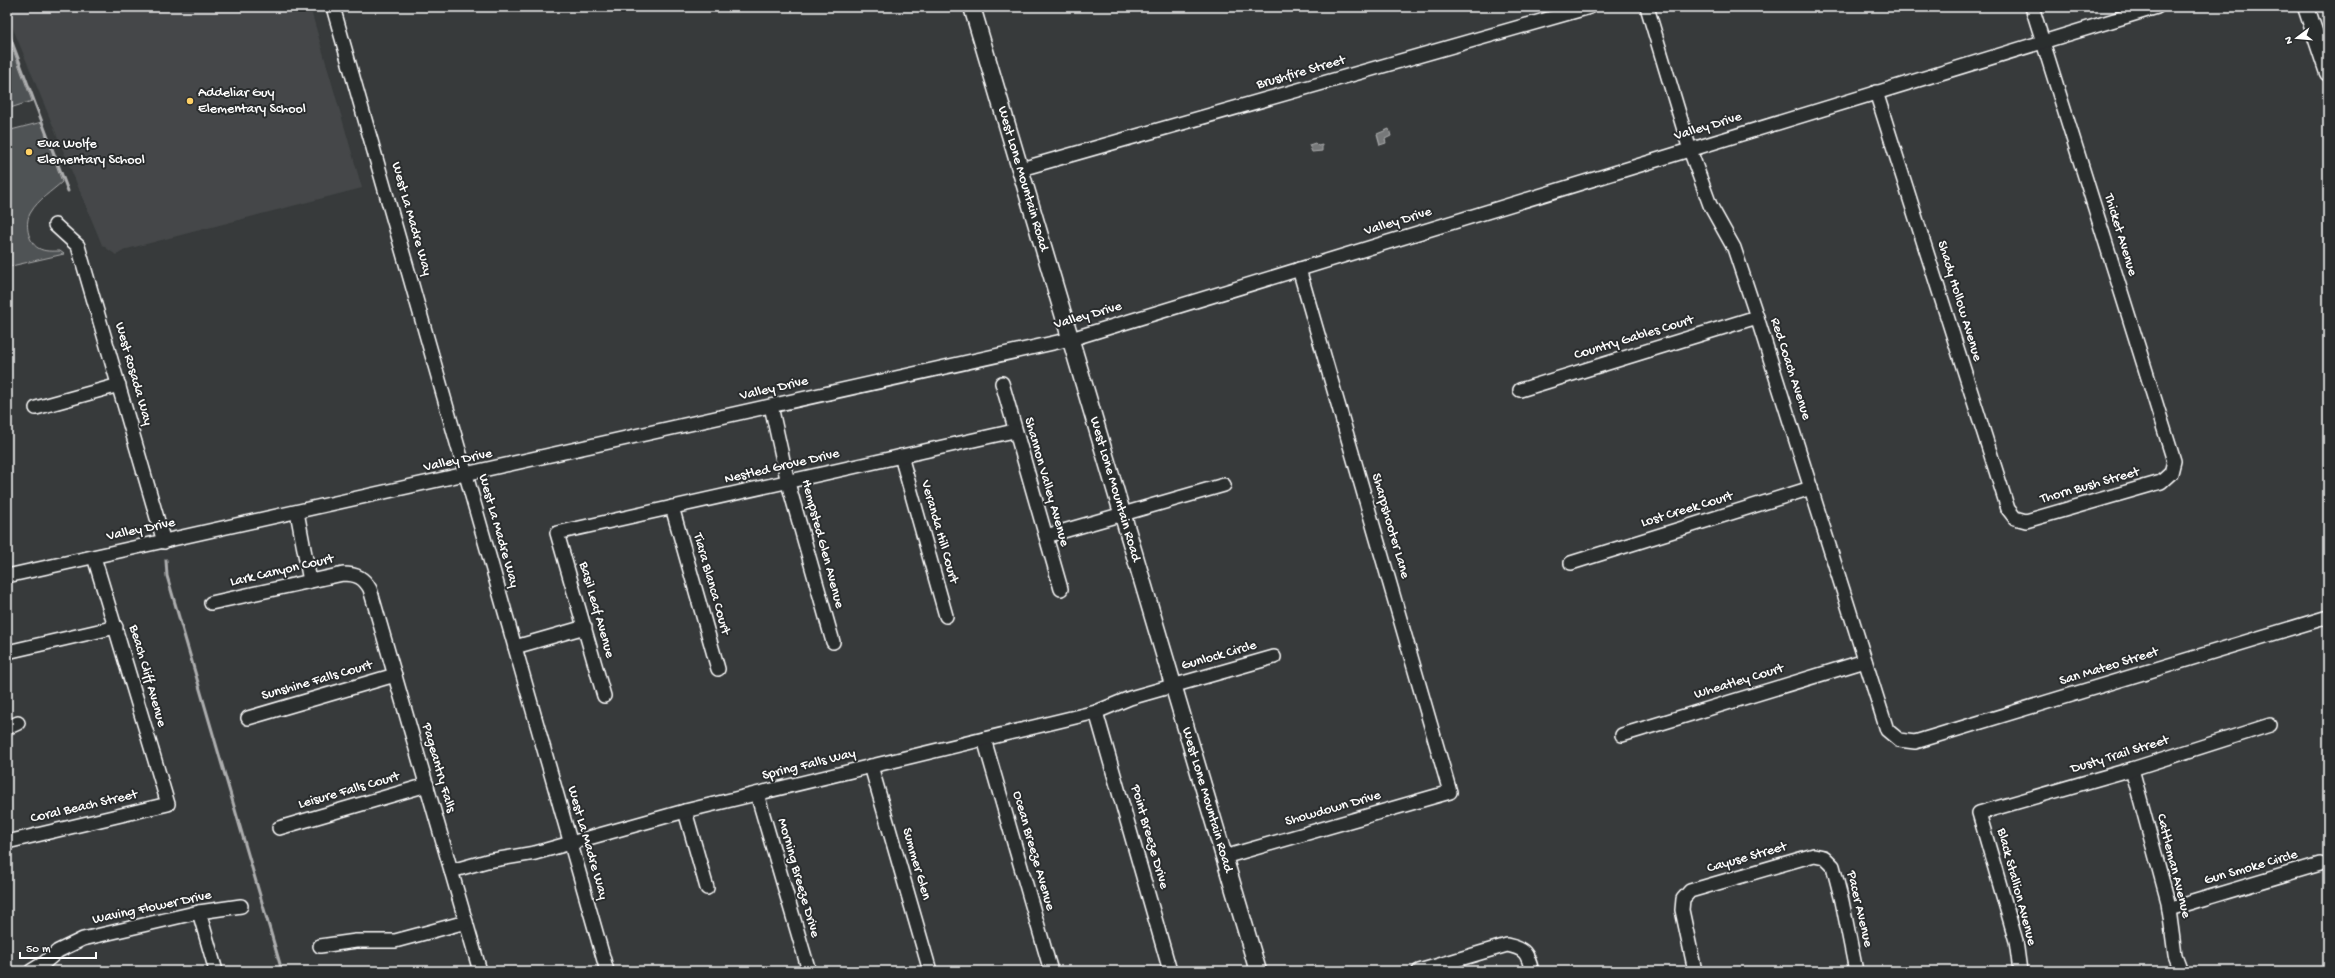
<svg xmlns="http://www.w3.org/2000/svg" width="2335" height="978" font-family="'Gochi Hand',sans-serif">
<rect width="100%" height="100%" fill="#373a3b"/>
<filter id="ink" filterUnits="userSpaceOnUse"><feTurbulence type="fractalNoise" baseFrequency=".025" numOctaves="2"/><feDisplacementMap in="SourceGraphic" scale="8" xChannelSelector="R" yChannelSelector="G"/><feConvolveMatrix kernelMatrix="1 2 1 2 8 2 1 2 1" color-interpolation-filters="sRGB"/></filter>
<g filter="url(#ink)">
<path fill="#444748" d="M7,7H310L362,188L127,249L116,255L102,245L7,14Z"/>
<g fill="#505354" stroke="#a8a9aa">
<path d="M7,44L13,50L32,101L7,109Z"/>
<path d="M42,122L62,182C52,191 38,200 31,212C24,222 28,242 38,248C45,252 52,251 60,251L64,254L7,267V131Z"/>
</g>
<g fill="#767879" stroke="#adaeaf">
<path d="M1389,129L1391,136L1385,139L1386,143L1380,145L1377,134Z"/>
<path d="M1315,143L1318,146L1322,145V151L1312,152L1309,145Z"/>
</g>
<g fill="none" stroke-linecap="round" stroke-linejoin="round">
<g stroke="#adaeaf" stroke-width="3">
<path d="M7,29L68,191"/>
<path d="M166,560L167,576L282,971"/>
</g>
<g stroke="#fff" stroke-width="16">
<g id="minor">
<path d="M333,7L607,971"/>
<path d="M1647,7L1690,150L1710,205L1734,248L1757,317L1887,730L1899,740L1915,742L2328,617"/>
<path d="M1876,92L2008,509L2015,518L2026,521L2161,482L2171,473L2174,461L2032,7"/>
<path d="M1021,169L1590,7"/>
<path d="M55,225L78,246L164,542"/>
<path d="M1002,383L1061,589"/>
<path d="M1520,390L1757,317"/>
<path d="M771,406L788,483L833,642"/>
<path d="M36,408L119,385"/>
<path d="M901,456L946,616"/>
<path d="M672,507L718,669"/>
<path d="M297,512L310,581"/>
<path d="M1046,536L1224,485"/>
<path d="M1571,563L1811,488"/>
<path d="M7,576L1071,339L2157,7"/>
<path d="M211,603L343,574C357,574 364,578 370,589L480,971"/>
<path d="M515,647L585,627"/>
<path d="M7,652L116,627"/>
<path d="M604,696L557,533L1014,431"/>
<path d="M1096,712L1170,971"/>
<path d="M248,718L395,675"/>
<path d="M7,728L18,723"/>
<path d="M1622,735L1865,661"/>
<path d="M984,739L1051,971"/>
<path d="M871,766L930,971"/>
<path d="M2132,769L2168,902L2175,955L2181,971"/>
<path d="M757,794L809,971"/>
<path d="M685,811L707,888"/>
<path d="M279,828L427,785"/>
<path d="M7,842L168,804L94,557"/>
<path d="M1224,857L1450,792L1299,269"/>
<path d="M451,871L487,861L535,853L685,811L1096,712L1130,698L1274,657"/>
<path d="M2169,909L2320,864"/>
<path d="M199,912L216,971"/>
<path d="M320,946L356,941H395L466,922"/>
<path d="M31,971L44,963L58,951L83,939L199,912L241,906"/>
<path d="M1419,971L1507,945C1526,949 1527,953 1532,971"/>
<path d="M1695,971L1682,910L1683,899L1690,891L1814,855L1824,857L1833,866L1842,901L1856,971"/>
<path d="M2020,971L2016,941L1979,813L2132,769L2270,725"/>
</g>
</g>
<g stroke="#fff" stroke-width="19">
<g id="major">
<path id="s1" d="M972,7L1258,971"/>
<path d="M2306,7L2328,73"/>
</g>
</g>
<use href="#minor" stroke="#2a2d2e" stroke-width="13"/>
<use href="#major" stroke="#2a2d2e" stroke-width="16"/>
</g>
</g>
<g fill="#ffd166" stroke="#2a2d2e" stroke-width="1.5">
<circle cx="190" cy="101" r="4"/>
<circle cx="29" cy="152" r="4"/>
</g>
<g text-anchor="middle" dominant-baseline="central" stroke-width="4" stroke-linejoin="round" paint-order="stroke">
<g font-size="14" fill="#fff" stroke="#2a2d2e">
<text transform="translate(1301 73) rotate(-16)">Brushfire Street</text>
<text transform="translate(1708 127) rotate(-17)">Valley Drive</text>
<text stroke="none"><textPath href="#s1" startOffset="179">West Lone Mountain Road</textPath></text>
<text transform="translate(411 219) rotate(74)">West La Madre Way</text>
<text transform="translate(1398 222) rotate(-17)">Valley Drive</text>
<text transform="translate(2120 235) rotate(73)">Thicket Avenue</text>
<text transform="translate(1959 301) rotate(73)">Shady Hollow Avenue</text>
<text transform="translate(1088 316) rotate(-16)">Valley Drive</text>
<text transform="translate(1634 338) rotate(-17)">Country Gables Court</text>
<text transform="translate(1790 369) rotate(72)">Red Coach Avenue</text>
<text transform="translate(133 374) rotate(74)">West Rosada Way</text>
<text transform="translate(774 389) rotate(-13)">Valley Drive</text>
<text transform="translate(458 461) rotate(-12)">Valley Drive</text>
<text transform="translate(782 467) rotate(-13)">Nestled Grove Drive</text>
<text transform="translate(1046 482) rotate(74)">Shannon Valley Avenue</text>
<text transform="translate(2090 486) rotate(-16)">Thorn Bush Street</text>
<text stroke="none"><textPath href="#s1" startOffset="503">West Lone Mountain Road</textPath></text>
<text transform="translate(1687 510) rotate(-17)">Lost Creek Court</text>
<text transform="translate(1390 526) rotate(74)">Sharpshooter Lane</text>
<text transform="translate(141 530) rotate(-12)">Valley Drive</text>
<text transform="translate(498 531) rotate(74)">West La Madre Way</text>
<text transform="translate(939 532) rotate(74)">Veranda Hill Court</text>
<text transform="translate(822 544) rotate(75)">Hempsted Glen Avenue</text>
<text transform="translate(282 571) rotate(-13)">Lark Canyon Court</text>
<text transform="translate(711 584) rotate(74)">Tiara Blanca Court</text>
<text transform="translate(596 610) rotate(74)">Basil Leaf Avenue</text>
<text transform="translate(1219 656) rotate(-16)">Gunlock Circle</text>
<text transform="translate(2109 667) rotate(-17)">San Mateo Street</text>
<text transform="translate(147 676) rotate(74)">Beach Cliff Avenue</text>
<text transform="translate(317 681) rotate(-16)">Sunshine Falls Court</text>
<text transform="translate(1739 682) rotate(-17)">Wheatley Court</text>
<text transform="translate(2120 755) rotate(-17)">Dusty Trail Street</text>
<text transform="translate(809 765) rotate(-14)">Spring Falls Way</text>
<text transform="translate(438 768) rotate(74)">Pageantry Falls</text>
<text transform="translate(349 791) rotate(-16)">Leisure Falls Court</text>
<text stroke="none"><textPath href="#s1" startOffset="827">West Lone Mountain Road</textPath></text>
<text transform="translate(84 807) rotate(-13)">Coral Beach Street</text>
<text transform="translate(1333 809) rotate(-16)">Showdown Drive</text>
<text transform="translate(1149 837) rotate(74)">Point Breeze Drive</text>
<text transform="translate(587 843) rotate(74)">West La Madre Way</text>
<text transform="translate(1033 851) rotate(74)">Ocean Breeze Avenue</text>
<text transform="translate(1747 858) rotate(-16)">Cayuse Street</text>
<text transform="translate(916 864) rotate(74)">Summer Glen</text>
<text transform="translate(2173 866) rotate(76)">Cattleman Avenue</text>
<text transform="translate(2251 868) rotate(-16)">Gun Smoke Circle</text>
<text transform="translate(798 878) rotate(74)">Morning Breeze Drive</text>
<text transform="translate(2016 887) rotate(75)">Black Stallion Avenue</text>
<text transform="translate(152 908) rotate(-12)">Waving Flower Drive</text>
<text transform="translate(1859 909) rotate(77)">Pacer Avenue</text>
</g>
<g font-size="14" fill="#fff" stroke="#2a2d2e" text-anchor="start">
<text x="198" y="93">Addeliar Guy<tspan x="198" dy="16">Elementary School</tspan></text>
<text x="37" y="144">Eva Wolfe<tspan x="37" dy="16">Elementary School</tspan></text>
</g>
</g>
<rect width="2335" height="978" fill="none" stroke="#2a2d2e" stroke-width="24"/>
<rect x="12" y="12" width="2311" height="954" fill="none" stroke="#fff" stroke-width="1.5" filter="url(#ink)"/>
<g transform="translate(2297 38) rotate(254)" stroke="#2a2d2e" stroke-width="3" paint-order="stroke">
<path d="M0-3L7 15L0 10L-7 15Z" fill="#ffffff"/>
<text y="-6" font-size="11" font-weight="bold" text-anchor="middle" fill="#ffffff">N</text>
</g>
<path d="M20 952v6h76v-6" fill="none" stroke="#ffffff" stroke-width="2"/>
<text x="26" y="952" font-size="12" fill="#ffffff" stroke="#2a2d2e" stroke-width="3" paint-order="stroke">50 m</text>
</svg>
